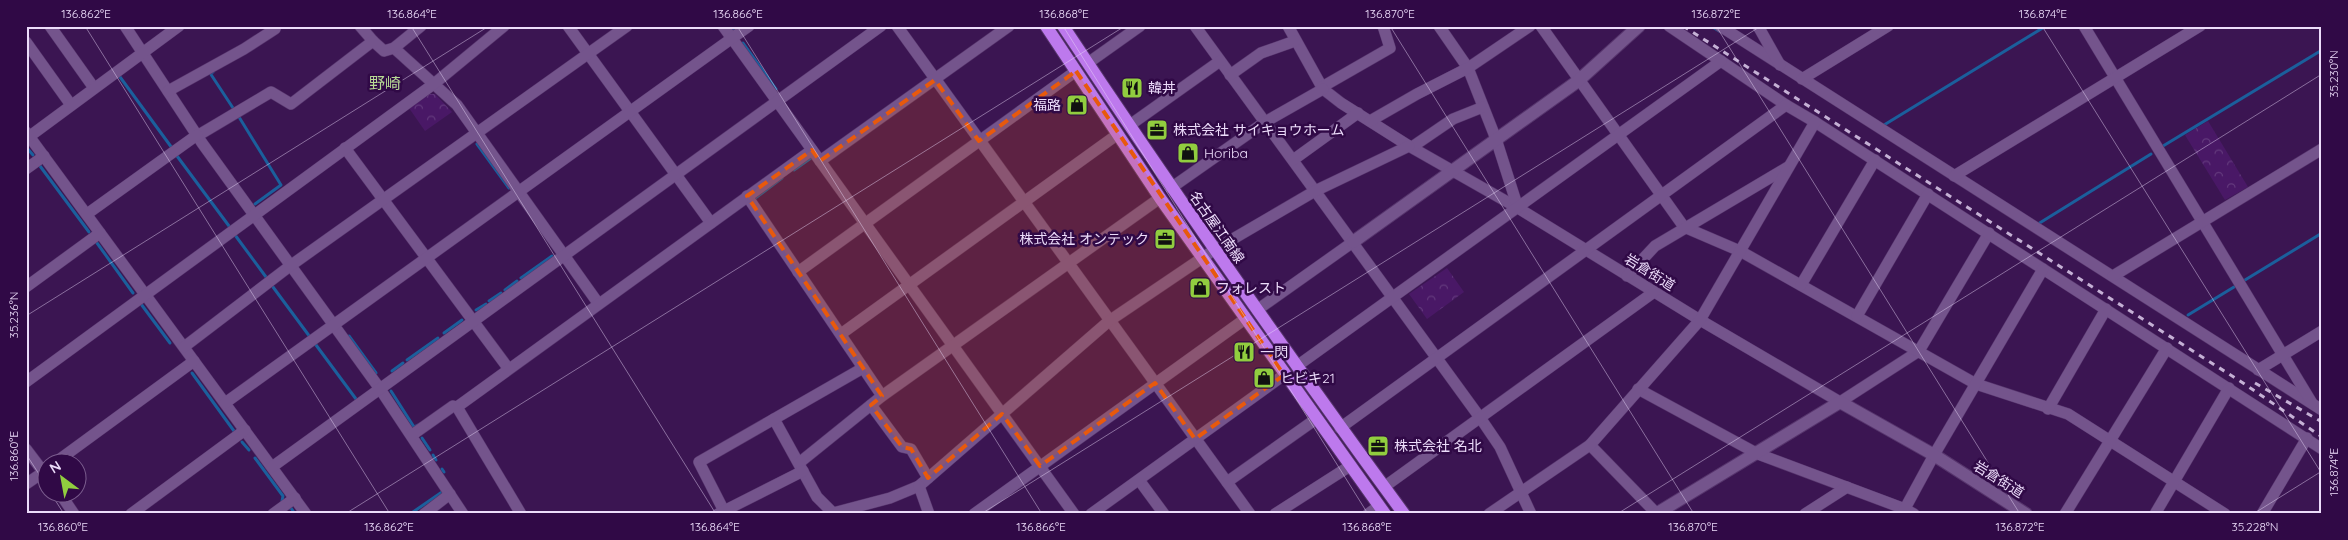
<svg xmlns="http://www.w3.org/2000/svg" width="2348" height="540" font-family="Quicksand,'Noto Sans JP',sans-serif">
<defs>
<pattern id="park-crowns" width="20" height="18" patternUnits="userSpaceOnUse" patternTransform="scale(1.25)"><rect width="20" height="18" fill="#491866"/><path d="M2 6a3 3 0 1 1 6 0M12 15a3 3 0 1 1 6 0" fill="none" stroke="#63397d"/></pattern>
</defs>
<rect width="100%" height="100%" fill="#3b1552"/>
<g fill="url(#park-crowns)">
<path d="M430,94H435L452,112L425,131L409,108Z"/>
<path d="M2208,121L2248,187L2225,200L2185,135Z"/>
<path d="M1447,268L1464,292L1427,319L1409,294Z"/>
</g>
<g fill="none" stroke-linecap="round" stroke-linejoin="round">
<g stroke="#1b5f9c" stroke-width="3">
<path d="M731,26L733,29"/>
<path d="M1711,26L1719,31"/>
<path d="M743,43L776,89"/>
<path d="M213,72L210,73L233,108"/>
<path d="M120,77L172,148"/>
<path d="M239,117L281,185L255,204"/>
<path d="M1884,125L2046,26"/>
<path d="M477,144L509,188"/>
<path d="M2163,146L2322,50"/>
<path d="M26,147L33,155"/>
<path d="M177,156L229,226"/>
<path d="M40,166L89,232"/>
<path d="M794,170L811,158"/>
<path d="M754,199L782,178"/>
<path d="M2038,224L2151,154"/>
<path d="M235,235L266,277"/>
<path d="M97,243L133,293"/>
<path d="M521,278L552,256"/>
<path d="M2245,280L2322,233"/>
<path d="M273,287L310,337"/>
<path d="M505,290L517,281"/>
<path d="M489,301L501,293"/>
<path d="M141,304L170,343"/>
<path d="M476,310L486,304"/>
<path d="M2188,315L2234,287"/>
<path d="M444,333L462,320"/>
<path d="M349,336L376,373"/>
<path d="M316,345L356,399"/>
<path d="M407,360L438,338"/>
<path d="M392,371L403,363"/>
<path d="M192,373L234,431"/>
<path d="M391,391L414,427L421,424"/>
<path d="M422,438L430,450"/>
<path d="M242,442L249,450"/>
<path d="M433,455L436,460"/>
<path d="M255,458L283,496L282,501"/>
<path d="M442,469L444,472"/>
<path d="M288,508H291L295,514"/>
<path d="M413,512L442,492"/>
</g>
<g stroke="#57356d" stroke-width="12">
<g id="minor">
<path d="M50,26L94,88"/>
<path d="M125,26L202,143L380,389L463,514"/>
<path d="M360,26L373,41"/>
<path d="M568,26L711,223"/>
<path d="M723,26L1074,514"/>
<path d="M897,26L1250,514"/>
<path d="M1195,26L1481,419L1500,447L1531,514"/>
<path d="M1288,26L1323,89L1341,103L1409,146L1518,208L1700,320L1840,402L1919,351L1989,233"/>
<path d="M1439,26L1468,68L1496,139L1518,208"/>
<path d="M1541,26L1684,227L1740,251L1976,384L2068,414L2225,514"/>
<path d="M1669,26L1786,105L1815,122L2322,449"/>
<path d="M1720,26L2322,410"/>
<path d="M1758,26L1780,65"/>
<path d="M2084,26L2312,403"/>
<path d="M26,42L71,105"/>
<path d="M394,48L457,105L598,303"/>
<path d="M1088,63L1140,26"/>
<path d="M1230,75L1261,53L1295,41"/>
<path d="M1802,79L1888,26"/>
<path d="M1322,87L1390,48L1383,26"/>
<path d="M168,91L244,49L275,29L273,26"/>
<path d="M1370,121L1417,94L1468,68L1530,26"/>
<path d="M1130,125L1220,61"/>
<path d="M26,132L306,514"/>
<path d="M30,136L179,26"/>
<path d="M197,136L271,92L291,104L373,41L384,51L394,48L421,26"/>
<path d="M1412,147L1453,119L1483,107"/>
<path d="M345,148L508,368"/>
<path d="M1293,160L1358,113"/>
<path d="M820,161L1009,26"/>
<path d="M26,169L44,156"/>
<path d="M1954,176L2200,26"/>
<path d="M1171,188L1265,122L1323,89"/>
<path d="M747,196L882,396"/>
<path d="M87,214L197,135"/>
<path d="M798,272L1076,71"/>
<path d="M1627,276L1655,246L1788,167"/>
<path d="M2113,276L2322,149"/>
<path d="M1801,285L1875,160"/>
<path d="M26,287L100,233"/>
<path d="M1257,310L1353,242"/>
<path d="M1857,316L1928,194"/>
<path d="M841,334L1118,134"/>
<path d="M184,347L290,266L627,26"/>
<path d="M1297,366L1721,61"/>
<path d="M2258,370L2322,331"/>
<path d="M26,382L435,83L504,26"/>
<path d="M1638,389L1758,454L1905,509L1914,514"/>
<path d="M225,403L749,26"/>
<path d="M871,405L902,447L911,449L928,478"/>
<path d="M457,407L521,514"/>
<path d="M2048,409L2106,309"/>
<path d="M774,419L817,497L833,513L890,498L919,486L1109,321L1214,250L1315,191L1409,146"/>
<path d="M1340,428L1786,105"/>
<path d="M412,435L453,406L457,407L812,150"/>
<path d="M1590,445L1657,514"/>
<path d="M26,449L48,478"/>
<path d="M56,462L194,361"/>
<path d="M799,463L882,396L1160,198"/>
<path d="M272,467L881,26"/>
<path d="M1139,480L1164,514"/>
<path d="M1227,482L1316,419"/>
<path d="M26,484L48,469"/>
<path d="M919,486L929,514"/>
<path d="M1384,487L1654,292"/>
<path d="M59,492L74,514"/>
<path d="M724,511L699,462L863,368"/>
<path d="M131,514L245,430"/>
<path d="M273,514L295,498"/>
<path d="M424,514L450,494"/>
<path d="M718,514L803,471"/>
<path d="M974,514L1245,319"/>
<path d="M1091,514L1284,375"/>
<path d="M1275,514L1350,466"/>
<path d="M1368,514L1379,506"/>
<path d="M1489,514L1590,445L1700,320L1815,122"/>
<path d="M1805,514L1847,487"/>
<path d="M1902,514L1934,455L2043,269"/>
<path d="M2065,514L2167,348"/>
<path d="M2155,514L2229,388"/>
<path d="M2262,514L2307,438"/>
</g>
</g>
<g stroke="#57356d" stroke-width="14">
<g id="tertiary">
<path d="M1353,242L1578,81L1639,26"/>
<path d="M1656,514L1840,402L1934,455L2026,514"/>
</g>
</g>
<g stroke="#57356d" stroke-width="14">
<g id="primary">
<path d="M1046,26L1160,198L1385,514"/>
<path d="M1063,26C1173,192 1287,354 1404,514"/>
</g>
</g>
<use href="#minor" stroke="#74548c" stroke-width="11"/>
<use href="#tertiary" stroke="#74548c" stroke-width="12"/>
<use href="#primary" stroke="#bd79ed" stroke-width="12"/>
<g stroke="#c5b1d5" stroke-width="3" stroke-dasharray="6 6" stroke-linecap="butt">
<path d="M1683,26L2243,383L2322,437"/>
<path d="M2255,383L2322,422"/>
</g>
</g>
<path fill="#e8590c" fill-opacity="0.2" stroke="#e8590c" stroke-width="4" stroke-dasharray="10 6" stroke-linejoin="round" d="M1076,71L1284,375L1195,439L1155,383L1040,466L1002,414L928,478L911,449L902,447L871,405L882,396L747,196L812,150L820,161L935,80L979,141Z"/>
<path fill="none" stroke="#ecdcfa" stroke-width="1" stroke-opacity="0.45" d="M85,26L390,514M411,26L716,514M737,26L1042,514M1063,26L1368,514M1390,26L1694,514M1716,26L2020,514M2042,26L2322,474M26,316L489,26M26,454L48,488M50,492L64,514M345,514L1125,26M981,514L1761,26M1617,514L2322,74M2253,514L2322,471"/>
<defs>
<g id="restaurant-square" transform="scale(1.125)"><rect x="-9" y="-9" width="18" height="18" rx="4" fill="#91cd3f" stroke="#300946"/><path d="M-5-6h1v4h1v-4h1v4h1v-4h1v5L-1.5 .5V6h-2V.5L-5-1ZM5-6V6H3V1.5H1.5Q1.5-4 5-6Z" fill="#111"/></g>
<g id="shop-square" transform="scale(1.125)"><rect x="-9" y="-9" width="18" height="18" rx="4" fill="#91cd3f" stroke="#300946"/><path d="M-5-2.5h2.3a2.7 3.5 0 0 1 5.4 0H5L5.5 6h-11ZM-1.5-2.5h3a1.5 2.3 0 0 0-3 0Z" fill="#111"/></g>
<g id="office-square" transform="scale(1.125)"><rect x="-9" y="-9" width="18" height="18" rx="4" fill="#91cd3f" stroke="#300946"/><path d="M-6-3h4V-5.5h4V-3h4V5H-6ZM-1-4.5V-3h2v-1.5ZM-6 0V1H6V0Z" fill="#111"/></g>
</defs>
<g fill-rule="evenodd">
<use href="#restaurant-square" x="1132" y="88"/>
<use href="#shop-square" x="1077" y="105"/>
<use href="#office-square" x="1157" y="130"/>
<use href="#shop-square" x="1188" y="153"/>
<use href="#office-square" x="1165" y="239"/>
<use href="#shop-square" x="1200" y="288"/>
<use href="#restaurant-square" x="1244" y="352"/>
<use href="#shop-square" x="1264" y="378"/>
<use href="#office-square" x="1378" y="446"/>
</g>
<g text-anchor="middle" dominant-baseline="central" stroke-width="5" stroke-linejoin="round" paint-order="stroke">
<g font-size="14" fill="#ecdcfa" stroke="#300946" text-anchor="start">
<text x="1148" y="88">韓丼</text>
<text x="1061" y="105" text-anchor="end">福路</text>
<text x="1173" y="130">株式会社 サイキョウホーム</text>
<text x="1204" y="153">Horiba</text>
<text x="1149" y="239" text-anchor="end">株式会社 オンテック</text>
<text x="1216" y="288">フォレスト</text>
<text x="1260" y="352">一閃</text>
<text x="1280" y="378">ヒビキ21</text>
<text x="1394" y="446">株式会社 名北</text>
</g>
<g font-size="14" fill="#ecdcfa" stroke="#300946">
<text transform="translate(1217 227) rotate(55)">名古屋江南線</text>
<text transform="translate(1650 272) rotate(32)">岩倉街道</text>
<text transform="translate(1999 479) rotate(32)">岩倉街道</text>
</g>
<g font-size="16" fill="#b7d994" stroke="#300946">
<text x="385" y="83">野崎</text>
</g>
</g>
<rect width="2348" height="540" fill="none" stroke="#300946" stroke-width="55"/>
<g transform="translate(62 478) rotate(328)"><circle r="24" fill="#300946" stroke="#7b5d8e"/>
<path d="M0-4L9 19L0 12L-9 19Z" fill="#91cd3f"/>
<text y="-8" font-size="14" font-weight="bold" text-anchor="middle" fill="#ecdcfa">N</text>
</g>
<rect x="28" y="28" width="2292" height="484" fill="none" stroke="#ecdcfa" stroke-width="2"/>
<g font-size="12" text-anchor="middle" fill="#ecdcfa">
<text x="86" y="18">136.862°E</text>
<text x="412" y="18">136.864°E</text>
<text x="738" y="18">136.866°E</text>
<text x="1064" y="18">136.868°E</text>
<text x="1390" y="18">136.870°E</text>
<text x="1716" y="18">136.872°E</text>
<text x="2043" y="18">136.874°E</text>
<text transform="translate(2334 74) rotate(-90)" y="4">35.230°N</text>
<text transform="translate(14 315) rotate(-90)" y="4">35.236°N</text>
<text transform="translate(14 456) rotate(-90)" y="4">136.860°E</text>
<text transform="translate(2334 472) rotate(-90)" y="4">136.874°E</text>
<text x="63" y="531">136.860°E</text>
<text x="389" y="531">136.862°E</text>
<text x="715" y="531">136.864°E</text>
<text x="1041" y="531">136.866°E</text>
<text x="1367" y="531">136.868°E</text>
<text x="1693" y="531">136.870°E</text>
<text x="2020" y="531">136.872°E</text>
<text x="2255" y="531">35.228°N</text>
</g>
</svg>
